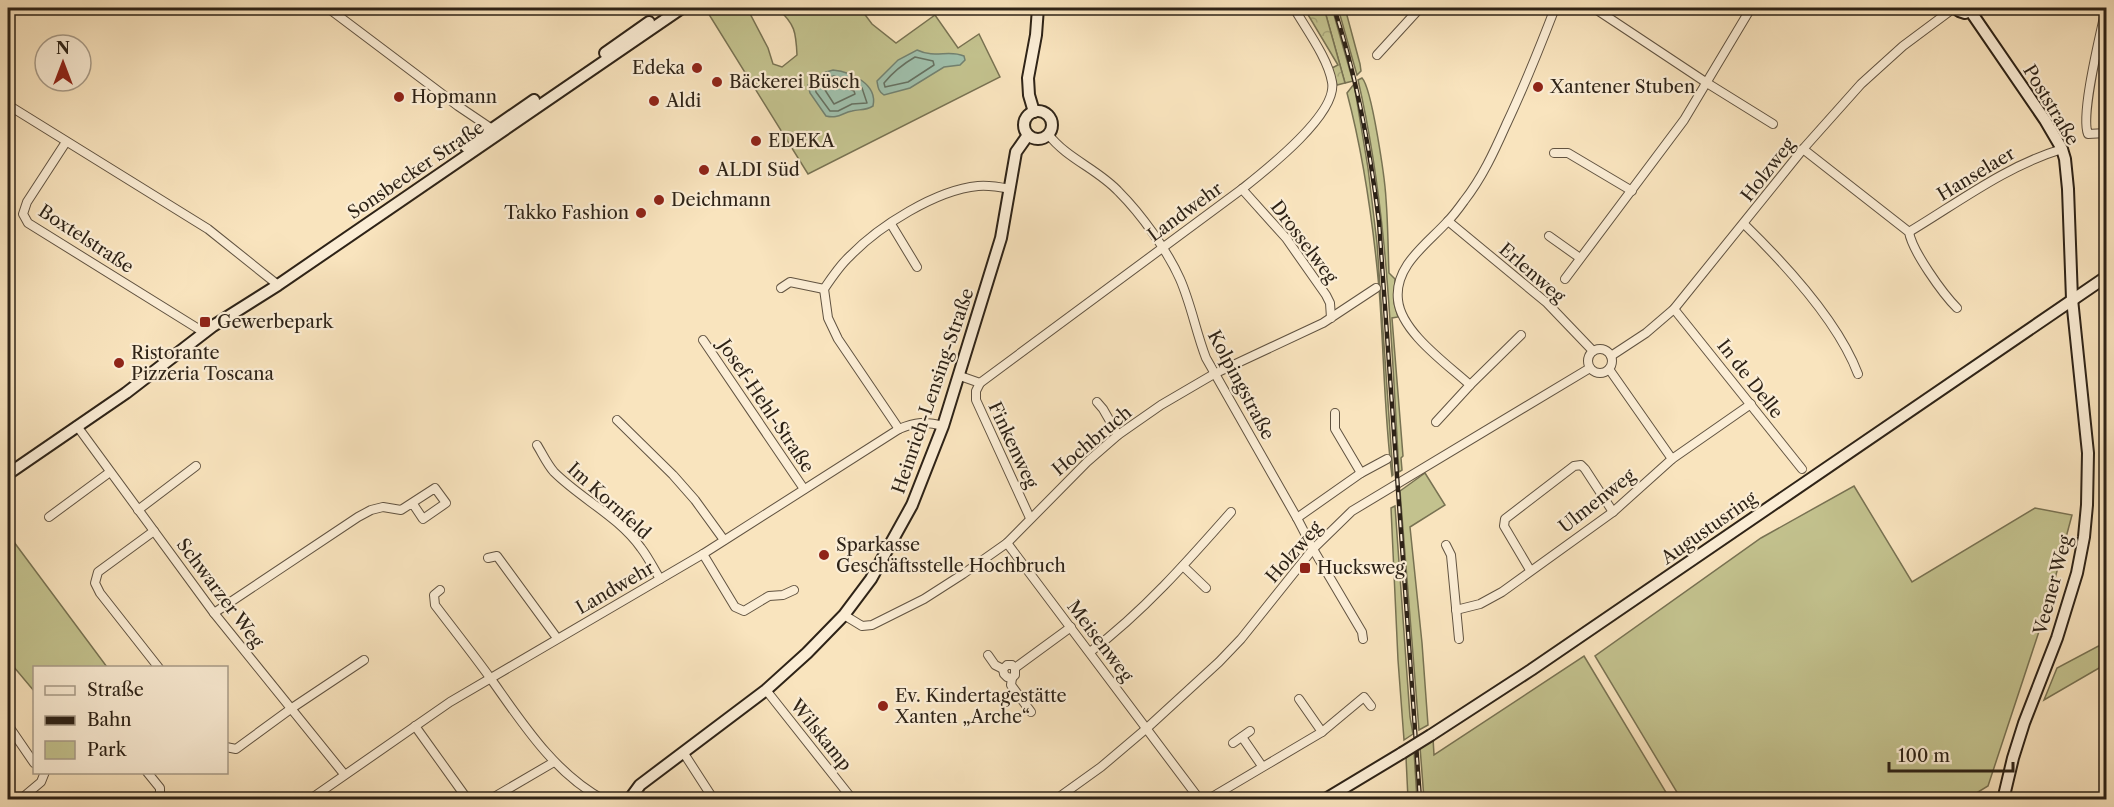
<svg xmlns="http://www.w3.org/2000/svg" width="2114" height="807" font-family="'Libre Caslon Text',serif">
<defs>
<pattern id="forest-crowns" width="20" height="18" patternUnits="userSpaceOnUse" patternTransform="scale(1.5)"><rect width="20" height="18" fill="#c3c28e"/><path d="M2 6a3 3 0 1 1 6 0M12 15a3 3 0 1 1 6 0" fill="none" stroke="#a8a67a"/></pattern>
</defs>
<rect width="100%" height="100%" fill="#f9e4be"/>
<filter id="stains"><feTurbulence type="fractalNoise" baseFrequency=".00333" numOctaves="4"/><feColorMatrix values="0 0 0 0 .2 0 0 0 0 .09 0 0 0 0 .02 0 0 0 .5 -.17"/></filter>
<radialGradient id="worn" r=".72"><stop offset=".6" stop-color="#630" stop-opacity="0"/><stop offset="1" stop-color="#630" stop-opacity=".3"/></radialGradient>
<g fill="#c3c28e" stroke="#787252" stroke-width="1.5">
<path d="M705,8H747L768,48L773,64L782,67L797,55C796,32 795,24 777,8H860L872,24L896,43L935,15L958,48L979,34L1000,77L808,174Z"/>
<path d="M1324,8H1332L1350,71L1353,81L1345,83Z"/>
<path d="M1338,8H1345L1360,64L1361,71L1357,75Z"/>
<path d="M1362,78C1372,88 1385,180 1386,199C1388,224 1388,249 1389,273L1395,279L1394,303L1398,317L1392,318L1403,456L1401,458L1402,470L1399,472C1391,340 1388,210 1358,80Z"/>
<path d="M1354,84L1368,168L1377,243L1393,475L1392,476C1384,414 1384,351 1379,288C1373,223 1364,157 1347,93Z"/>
<path d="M1425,473L1445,505L1410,527L1422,643L1428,725L1419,730L1400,491Z"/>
<path d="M1854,486L1912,582L2035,508L2072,515L2049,601L1988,786L1965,800L1681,799L1595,656L1761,538Z"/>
<path d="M1395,506L1410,717L1413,734L1404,740L1398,660L1391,508Z"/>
<path d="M8,534L107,667L34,668V691L8,660Z"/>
<path d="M2106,642V664L2044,700L2057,668Z"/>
<path d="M1584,656L1670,799H1424L1420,747L1433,738L1434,755Z"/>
<path d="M1414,751L1417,799H1408L1406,757Z"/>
</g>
<path fill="url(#forest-crowns)" stroke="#787252" stroke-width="1.5" d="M1304,8H1324L1345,83L1337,85L1332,68L1338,65Z"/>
<g fill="#9fbfab" stroke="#728170" stroke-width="1.5">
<path d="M917,50C936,59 948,49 964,56L965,60L960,65L944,67L910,88L884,95C878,91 878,87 877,81L898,60Z"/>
<path d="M833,70C851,72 878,84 873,106C865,111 859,109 852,111C842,113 838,119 826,116L810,93L808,85L823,73Z"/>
</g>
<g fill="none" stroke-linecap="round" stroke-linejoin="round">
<g stroke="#667161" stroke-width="1.5">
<path d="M915,57L933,61L934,65L908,82L885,87L884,83C893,72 903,64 915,57Z"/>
<path d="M834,76L851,81L862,88L867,103L852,104L838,111H830L816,92L815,87L826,78Z"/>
<path d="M838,84L854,91L855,94L834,104L825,90L830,85Z"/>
</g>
<g stroke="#615341" stroke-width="10">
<g id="street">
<path d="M328,8L458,106L495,131"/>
<path d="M1594,8L1707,83L1773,124"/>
<path d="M2106,8C2101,32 2080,115 2088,134L2106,133"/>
<path d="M1377,55L1420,8"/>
<path d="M8,105L208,229L278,285"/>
<path d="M1048,134C1067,159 1098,169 1119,192C1141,214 1167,250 1180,279C1191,304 1196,332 1206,358L1297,518L1313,549L1362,632L1363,639"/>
<path d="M66,142L27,202L23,214L28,223L205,333"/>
<path d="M1803,149L1909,232C1912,251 1943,294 1957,308"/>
<path d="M1554,153H1568L1632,191"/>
<path d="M1242,189L1286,238L1326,295L1330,303L1331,318"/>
<path d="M1448,221L1547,303L1593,351"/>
<path d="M891,224L917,267"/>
<path d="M1744,224C1784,263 1838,321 1858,374"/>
<path d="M1909,232C1959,202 2006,166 2062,149"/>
<path d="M1549,236L1580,258"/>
<path d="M1565,279L1684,120L1751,8"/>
<path d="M781,288L790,282L824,289"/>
<path d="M1674,309L1802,469"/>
<path d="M703,340L804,489"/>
<circle cx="1600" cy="361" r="12"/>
<path d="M1611,356L1646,333L1674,309L1803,149L1861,84L1903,46L1954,8"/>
<path d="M1609,369L1672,459"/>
<path d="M960,376L980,383L1242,189C1266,170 1338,114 1332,82C1328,58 1306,29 1294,8"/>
<path d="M980,383L976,391V400L1030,518"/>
<path d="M1470,385C1447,364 1401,332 1398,300C1394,266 1427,244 1447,222C1453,216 1459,208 1464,201C1482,178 1494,152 1506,125C1524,87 1540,47 1555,8"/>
<path d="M1097,402L1103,409L1118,435"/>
<path d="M1335,413V429L1361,473"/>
<path d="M617,420L673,475L695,500L724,540"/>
<path d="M1436,422L1470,385L1521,335"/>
<path d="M77,426L214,613L344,774"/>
<path d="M899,429L838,339L828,318L824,289C832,277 840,265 850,256C879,226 936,190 978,186C988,185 1000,187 1010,189"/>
<path d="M537,445C542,453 547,464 554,472C581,499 618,516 641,548C648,557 654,569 660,579"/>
<path d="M138,510L196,466"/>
<path d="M49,517L110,472"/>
<path d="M1297,518L1361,473L1387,459"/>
<path d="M154,531L98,572L95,583L100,593L159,668"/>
<path d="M1007,543L1200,800"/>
<path d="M1446,545L1451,555L1459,639"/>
<path d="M703,554L735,607L744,611L769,596L783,595L794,590"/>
<path d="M488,558L497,556L557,638"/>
<path d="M1183,566L1206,588"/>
<path d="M1530,570L1504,526L1505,519L1574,466L1581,465L1585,469L1613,512"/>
<path d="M440,590L434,595L435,605C454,630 473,654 491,679C523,724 554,773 604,800"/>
<path d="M1456,610L1480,604L1502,592L1613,512L1672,459L1751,404"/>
<path d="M214,613L358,517L371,510L383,507L401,510L435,488L446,503L423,519L413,504"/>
<path d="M844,615L862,626L872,625L924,599L963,574L1007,543L1087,462L1118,435L1161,405L1214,374L1323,323L1376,288"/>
<path d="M1090,652C1143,612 1187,562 1231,512"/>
<path d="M988,655L995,665L1003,669"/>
<path d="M1015,668L1012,665H1007L1003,669L1004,674L1007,677L1012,678L1015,675V668L1071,627"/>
<path d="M1012,678L1011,685L1031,712"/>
<path d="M766,690L853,800"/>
<path d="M1299,699L1322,732"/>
<path d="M8,725L34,763"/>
<path d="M415,726L468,800"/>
<path d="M1242,737L1262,766"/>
<path d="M1233,743L1250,731"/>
<path d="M226,747L236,749L292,708L364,660"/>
<path d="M683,752L714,800"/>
<path d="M147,772L160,788V794L164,800"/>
<path d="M22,798L41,782L45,772"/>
<path d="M152,800L160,794"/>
<path d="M309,800L450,702L703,554L899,429C915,422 926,421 943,426"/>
<path d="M489,800L554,762"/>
<path d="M1055,800L1101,767L1147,728L1219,662L1241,639L1313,549L1352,511L1590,368"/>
<path d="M1207,800L1322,732L1364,697L1371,706"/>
</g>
</g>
<g stroke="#2e2317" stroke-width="14">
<g id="secondary">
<path d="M1955,8L1959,11L1965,13L1975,8"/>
<path d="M1971,12L2045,120L2062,149L2065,159L2068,189L2072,299L2088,453L2087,505L2084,537L2077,573L2057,638L2024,723L2013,758L2003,800"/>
<path d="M605,53L649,22"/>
<circle cx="1038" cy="125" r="14"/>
<path d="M1034,112L1029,95L1028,78L1036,35L1038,8"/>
<path d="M466,147L534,100"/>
<path d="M8,474L126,393L213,326L278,285L682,8"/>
<path d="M1431,735L1531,670L2106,277"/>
<path d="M629,800L640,785L766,690L807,653L844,615L871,579L912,505L943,426L1001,238L1016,152L1028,135"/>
<path d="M1324,800L1402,753"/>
</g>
</g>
<use href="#street" stroke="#fbedd5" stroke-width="8"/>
<use href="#secondary" stroke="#fbedd5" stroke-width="10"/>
<g stroke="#2e2317" stroke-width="4.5">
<path id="rail" d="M1334,8C1357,77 1370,149 1379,222L1420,800"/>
</g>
<use href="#rail" stroke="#fbedd5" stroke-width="2" stroke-dasharray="7" stroke-linecap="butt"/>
<g stroke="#2e2317" stroke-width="14" stroke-linecap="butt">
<path id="secondary-bridge" d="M1402,753L1431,735"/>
</g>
<use href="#secondary-bridge" stroke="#fbedd5" stroke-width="10"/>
</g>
<g fill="#8f2418" stroke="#fbedd5" stroke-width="2">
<circle cx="697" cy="68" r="6"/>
<circle cx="717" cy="82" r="6"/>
<circle cx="1538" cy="87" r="6"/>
<circle cx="399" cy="97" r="6"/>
<circle cx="654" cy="101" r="6"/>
<circle cx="756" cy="141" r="6"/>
<circle cx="704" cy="170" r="6"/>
<circle cx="659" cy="200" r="6"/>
<circle cx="641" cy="213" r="6"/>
<rect x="199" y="316" width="12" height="12" rx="3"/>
<circle cx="119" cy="363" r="6"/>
<circle cx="824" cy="555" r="6"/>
<rect x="1299" y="562" width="12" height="12" rx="3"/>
<circle cx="883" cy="706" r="6"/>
</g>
<g text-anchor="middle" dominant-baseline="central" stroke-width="4.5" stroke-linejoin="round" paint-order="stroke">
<g font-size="18" fill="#2e2317" stroke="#fbedd5" text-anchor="start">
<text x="685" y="68" text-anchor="end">Edeka</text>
<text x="729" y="82">Bäckerei Büsch</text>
<text x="1550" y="87">Xantener Stuben</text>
<text x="411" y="97">Hopmann</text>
<text x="666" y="101">Aldi</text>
<text x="768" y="141">EDEKA</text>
<text x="716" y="170">ALDI Süd</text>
<text x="671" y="200">Deichmann</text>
<text x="629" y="213" text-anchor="end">Takko Fashion</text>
<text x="217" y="322">Gewerbepark</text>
<text x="131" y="353">Ristorante<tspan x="131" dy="21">Pizzeria Toscana</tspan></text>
<text x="836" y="545">Sparkasse<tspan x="836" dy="21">Geschäftsstelle Hochbruch</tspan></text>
<text x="1317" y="568">Hucksweg</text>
<text x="895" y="696">Ev. Kindertagestätte<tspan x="895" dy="21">Xanten „Arche“</tspan></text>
</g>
<g font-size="18" fill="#2e2317" stroke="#fbedd5">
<text transform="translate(2051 105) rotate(59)">Poststraße</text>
<text transform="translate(416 170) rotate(-34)">Sonsbecker Straße</text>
<text transform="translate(1768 170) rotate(-52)">Holzweg</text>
<text transform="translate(1976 174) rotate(-31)">Hanselaer</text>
<text transform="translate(1185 212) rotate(-36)">Landwehr</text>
<text transform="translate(86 239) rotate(33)">Boxtelstraße</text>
<text transform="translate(1304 242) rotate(53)">Drosselweg</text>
<text transform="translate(1532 273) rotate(41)">Erlenweg</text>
<text transform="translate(1750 379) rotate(52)">In de Delle</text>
<text transform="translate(1241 385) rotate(62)">Kolpingstraße</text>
<text transform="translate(933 391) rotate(-71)">Heinrich-Lensing-Straße</text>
<text transform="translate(766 406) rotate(56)">Josef-Hehl-Straße</text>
<text transform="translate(1092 441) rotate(-40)">Hochbruch</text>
<text transform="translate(1013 445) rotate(65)">Finkenweg</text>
<text transform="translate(609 501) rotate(42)">Im Kornfeld</text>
<text transform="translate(1597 501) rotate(-38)">Ulmenweg</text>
<text transform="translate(1709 528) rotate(-35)">Augustusring</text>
<text transform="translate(1294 552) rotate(-49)">Holzweg</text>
<text transform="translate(2053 585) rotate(-75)">Veener Weg</text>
<text transform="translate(615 588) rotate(-30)">Landwehr</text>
<text transform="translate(220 593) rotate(53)">Schwarzer Weg</text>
<text transform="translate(1100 641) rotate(53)">Meisenweg</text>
<text transform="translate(821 735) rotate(51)">Wilskamp</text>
</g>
</g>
<rect width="2114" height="807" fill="none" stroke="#f9e4be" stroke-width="30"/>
<rect x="9" y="9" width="2096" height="789" fill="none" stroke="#2e2317" stroke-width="3"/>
<rect x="15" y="15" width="2084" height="777" fill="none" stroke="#2e2317" stroke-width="1.5"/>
<rect x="33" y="666" width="195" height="108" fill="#fbedd5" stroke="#a99c89" stroke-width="1.5"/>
<rect x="45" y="686" width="30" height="9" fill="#fbedd5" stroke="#a99c89" stroke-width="1.5"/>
<text x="87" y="696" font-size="18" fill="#2e2317">Straße</text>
<rect x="45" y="716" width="30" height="9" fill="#2e2317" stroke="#a99c89" stroke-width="1.5"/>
<text x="87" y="726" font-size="18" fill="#2e2317">Bahn</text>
<rect x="45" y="741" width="30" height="18" fill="#c3c28e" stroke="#a99c89" stroke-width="1.5"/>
<text x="87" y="756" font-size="18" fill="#2e2317">Park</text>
<g transform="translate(63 63)"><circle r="28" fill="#fbedd5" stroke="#a99c89" stroke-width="1.5"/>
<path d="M0-4.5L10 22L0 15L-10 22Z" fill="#8f2418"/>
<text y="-9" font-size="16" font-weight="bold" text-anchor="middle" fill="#2e2317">N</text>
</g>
<path d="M1889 762v9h124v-9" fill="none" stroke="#2e2317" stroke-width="3"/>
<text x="1898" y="762" font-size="18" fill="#2e2317" stroke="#fbedd5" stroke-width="4.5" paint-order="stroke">100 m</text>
<rect width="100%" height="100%" filter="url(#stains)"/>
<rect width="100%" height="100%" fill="url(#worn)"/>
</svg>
